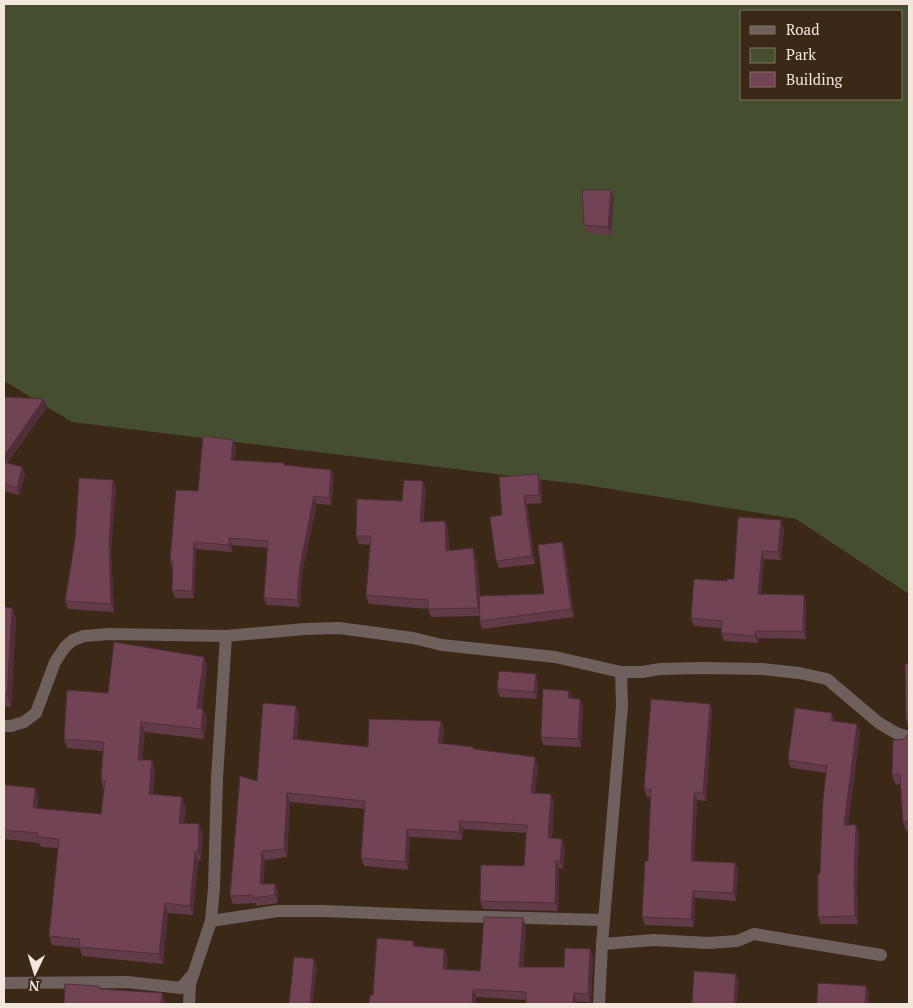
<svg xmlns="http://www.w3.org/2000/svg" width="913" height="1008" font-family="'PT Serif',serif">
<rect width="100%" height="100%" fill="#3b2817"/>
<path fill="#454f2f" fill-rule="evenodd" d="M4,4H909V594L796,519L586,485L72,422L4,381ZM742,11H902V99H742Z"/>
<g fill="none" stroke-linecap="round" stroke-linejoin="round">
<g stroke="#6d605d" stroke-width="12">
<path d="M4,726H11L24,722L36,713L55,662L65,647L73,640L84,636L109,634L226,636L305,629L339,628L413,638L442,645L555,657L621,672H642L660,669L702,668L762,669L799,673L827,679L879,723L896,733L909,737"/>
<path d="M211,921L278,911H324L446,916L604,920"/>
<path d="M602,944L654,940L708,943L737,941L754,934L881,955"/>
<path d="M4,983L127,982L181,988L191,976"/>
<path d="M189,1004L190,984L211,921L214,888L217,778L226,636"/>
<path d="M599,1004L602,944L622,706L621,672"/>
</g>
</g>
<g fill="#623a48">
<path d="M614,198L611,235L587,233L584,225Z"/>
<path d="M4,397L44,399L47,407L7,463L22,467L25,475L19,495L4,491Z"/>
<path d="M236,447L234,460L331,470L334,477L331,505L317,504L302,573L300,607L267,605L264,598L268,548L232,545V552L196,549L194,598H175L172,590L173,568H172L170,561L198,491Z"/>
<path d="M113,480L116,488L111,552L114,612L68,609L65,601Z"/>
<path d="M423,481L426,490L423,522L445,521L448,530L449,551L476,557L480,596L544,594L562,542L565,549L574,617L482,629L480,621V616L431,617L428,609L369,604L366,595L370,545L359,544L356,536L402,501Z"/>
<path d="M541,482L542,503L527,504L535,564L499,568L496,561L502,515Z"/>
<path d="M784,528L781,560L764,559L761,594L806,603V639L758,638V643L724,641L721,633V628L694,626L691,618L727,581L734,579Z"/>
<path d="M4,607L12,608L16,619L11,707L4,706Z"/>
<path d="M204,657L207,666L202,709L207,718L204,739L145,732L142,760H152L155,770L153,794L186,806L184,823L199,824L203,833L201,861L198,860L193,915L168,913L163,964L82,956L80,948L52,945L49,936L58,848L41,847L39,843L4,839V785L35,788L38,798L37,809L101,814L104,790L101,780L103,751L67,748L64,739L108,693Z"/>
<path d="M909,663V729L906,719Z"/>
<path d="M538,682L537,699L500,697L497,689Z"/>
<path d="M572,698L583,706L581,747L543,745L541,737Z"/>
<path d="M710,704L712,711L706,801L697,800L694,861L735,863L738,870L736,901L695,898L694,927L645,925L642,917L648,861L651,797H647L644,789Z"/>
<path d="M296,706L299,714L297,740L368,747L441,721L444,729L442,744L473,747V749L538,766L535,793L551,794L554,802L552,839L565,848L563,869L559,868L558,911L483,909L480,901L524,866L526,833L463,829L462,840L410,837L408,870L364,866L361,858L365,809L290,802L287,857L265,860L263,884H275L278,892V903L257,906L256,903L233,904L230,896L257,781Z"/>
<path d="M835,720L834,721L860,732L848,825H856L859,833L857,890L858,924H821L818,917L820,874L826,773L791,768L788,760Z"/>
<path d="M909,735V831H906L903,822L901,784L896,785L892,775L906,739Z"/>
<path d="M526,926L523,967H564L590,949L593,957L591,1002L526,1000L476,997L373,995L413,941L415,946L444,949L448,958L446,969L480,971Z"/>
</g>
<g fill="#502f3b">
<path d="M611,190L614,198L611,235L608,227Z"/>
<path d="M44,399L47,407L4,467V456Z"/>
<path d="M233,440L236,447L234,467L231,460Z"/>
<path d="M22,467L25,475L19,495L17,488Z"/>
<path d="M331,470L334,477L331,505L329,498Z"/>
<path d="M538,474L541,482L542,503L539,495Z"/>
<path d="M113,480L116,488L111,552L114,612L111,604L109,544Z"/>
<path d="M423,481L426,490L423,531L420,522Z"/>
<path d="M314,496L317,504L302,573L300,607L297,600L300,566Z"/>
<path d="M524,496L527,504L535,564L532,556Z"/>
<path d="M781,520L784,528L781,560L778,552Z"/>
<path d="M445,521L448,530L449,560L446,551Z"/>
<path d="M229,538L232,545V552L229,545Z"/>
<path d="M194,542L196,549L194,598L192,591Z"/>
<path d="M562,542L565,549L574,617L571,609Z"/>
<path d="M473,548L476,557L481,616L478,608Z"/>
<path d="M762,551L764,559L760,602L758,594Z"/>
<path d="M804,595L806,603V639L803,631Z"/>
<path d="M12,608L16,619L11,707L7,695Z"/>
<path d="M755,631L758,638V643L755,636Z"/>
<path d="M204,657L207,666L201,717L197,708Z"/>
<path d="M536,674L538,682L537,699L534,692Z"/>
<path d="M569,691L572,698H568Z"/>
<path d="M580,699L583,706L581,747L578,739Z"/>
<path d="M710,704L712,711L706,801L703,793Z"/>
<path d="M296,706L299,714L296,748L293,739Z"/>
<path d="M203,709L207,718L204,739L201,729Z"/>
<path d="M832,713L835,720L833,728L831,721Z"/>
<path d="M441,721L444,729L441,751L438,743Z"/>
<path d="M141,722L145,732L142,769L138,760Z"/>
<path d="M857,724L860,732L847,832L844,825Z"/>
<path d="M535,757L538,766L534,801L531,793Z"/>
<path d="M152,760L155,770L152,803L149,794Z"/>
<path d="M35,788L38,798L36,818L33,808Z"/>
<path d="M287,793L290,802L287,857L284,849Z"/>
<path d="M694,793L697,800L694,869L691,861Z"/>
<path d="M551,794L554,802L551,847L548,838Z"/>
<path d="M182,797L186,806L183,832L179,823Z"/>
<path d="M460,821L463,829L462,840L459,832Z"/>
<path d="M199,824L203,833L201,861L198,851Z"/>
<path d="M856,825L859,833L857,890L858,924L855,916L854,882Z"/>
<path d="M407,829L410,837L408,870L405,862Z"/>
<path d="M562,839L565,848L563,869L560,861Z"/>
<path d="M195,851L198,860L193,915L190,906Z"/>
<path d="M262,851L265,860L263,892L260,884Z"/>
<path d="M556,860L559,868L558,911L555,903Z"/>
<path d="M735,863L738,870L736,901L733,893Z"/>
<path d="M275,884L278,892V903L275,895Z"/>
<path d="M693,891L695,898L694,927L691,919Z"/>
<path d="M165,903L168,913L163,964L159,954Z"/>
<path d="M523,918L526,926L523,975L519,967Z"/>
<path d="M444,949L448,958L446,977L443,969Z"/>
<path d="M590,949L593,957L591,1002L588,994Z"/>
<path d="M314,959L317,967L313,1004H310Z"/>
<path d="M736,974L739,982L737,1004H734Z"/>
<path d="M866,986L869,994L868,1004H865Z"/>
<path d="M473,989L476,997V1004H472Z"/>
<path d="M162,993L165,1000L164,1004H161Z"/>
<path d="M574,993L577,1002V1004H573Z"/>
</g>
<g fill="#724354" stroke="#502f3b">
<path d="M582,190H611L608,227L584,225Z"/>
<path d="M4,397L44,399L4,456Z"/>
<path d="M203,436L233,440L231,460L284,463V465L331,470L329,498L314,496L300,566L297,600L264,598L268,541L229,538V545L194,542L192,591L172,590L173,561H170L176,490L198,491Z"/>
<path d="M4,462L22,467L17,488L4,484Z"/>
<path d="M538,474L539,495L524,496L532,556L496,561L490,517L502,515L499,477Z"/>
<path d="M79,478L113,480L109,544L111,604L65,601L75,540Z"/>
<path d="M404,480L423,481L420,522L445,521L446,551L473,548L478,608L428,609V600L366,595L371,536H356L357,499L402,501Z"/>
<path d="M738,517L781,520L778,552L762,551L758,594L804,595L803,631H755V636L721,633L722,621L691,618L694,579L727,581V579H734Z"/>
<path d="M562,542L571,609L480,621L479,596L544,594L538,545Z"/>
<path d="M4,607L12,608L7,695H4Z"/>
<path d="M114,642L204,657L197,708L203,709L201,729L141,722L138,760H152L149,794L182,797L179,823L199,824L198,851H195L190,906L165,903L159,954L79,947L80,939L49,936L59,839L37,837L38,833L4,830V785L35,788L33,808L101,814L105,781L101,780L104,742L64,739L67,690L108,693Z"/>
<path d="M909,663V721L906,719L905,664Z"/>
<path d="M499,671L536,674L534,692L497,689Z"/>
<path d="M543,689L569,691L568,698L580,699L578,739L541,737Z"/>
<path d="M651,699L710,704L703,793H694L691,861L735,863L733,893L693,891L691,919L642,917L645,861H648L651,790L644,789Z"/>
<path d="M263,703L296,706L293,739L368,747L369,719L441,721L438,743L473,747V749L535,757L531,793L551,794L548,838L562,839L560,861L556,860L555,903L480,901L481,865L524,866L527,825L460,821L459,832L407,829L405,862L361,858L365,801L287,793L284,849L262,851L260,884H275V895L254,898L253,895L230,896L240,776L257,781Z"/>
<path d="M795,708L832,713L831,721L857,724L844,825H856L854,882L855,916L818,917V874H820L823,799L827,766L788,760Z"/>
<path d="M909,735V822H903L900,774L892,775L893,740L906,739V736Z"/>
<path d="M484,917L523,918L519,967H564L565,948L590,949L588,994L574,993L573,1004H526V992L473,989L472,1004H369L370,995H373L377,938L413,941V946L444,949L443,969L480,971Z"/>
<path d="M294,957L314,959L310,1004H289Z"/>
<path d="M694,971L736,974L734,1004H692Z"/>
<path d="M818,983L866,986L865,1004H817Z"/>
<path d="M65,984L99,986V989L162,993L161,1004H64Z"/>
</g>
<rect width="913" height="1008" fill="none" stroke="#f3e6db" stroke-width="10"/>
<rect x="740" y="10" width="162" height="90" fill="#3b2817" stroke="#857465"/>
<rect x="750" y="26" width="25" height="8" fill="#6d605d" stroke="#857465"/>
<text x="786" y="35" font-size="15" fill="#f3e6db">Road</text>
<rect x="750" y="48" width="25" height="15" fill="#454f2f" stroke="#857465"/>
<text x="786" y="60" font-size="15" fill="#f3e6db">Park</text>
<rect x="750" y="72" width="25" height="15" fill="#724354" stroke="#857465"/>
<text x="786" y="85" font-size="15" fill="#f3e6db">Building</text>
<g transform="translate(35 973) rotate(184)" stroke="#3b2817" stroke-width="4" paint-order="stroke">
<path d="M0-4L9 19L0 12L-9 19Z" fill="#f3e6db"/>
<text y="-8" font-size="14" font-weight="bold" text-anchor="middle" fill="#f3e6db">N</text>
</g>
</svg>
